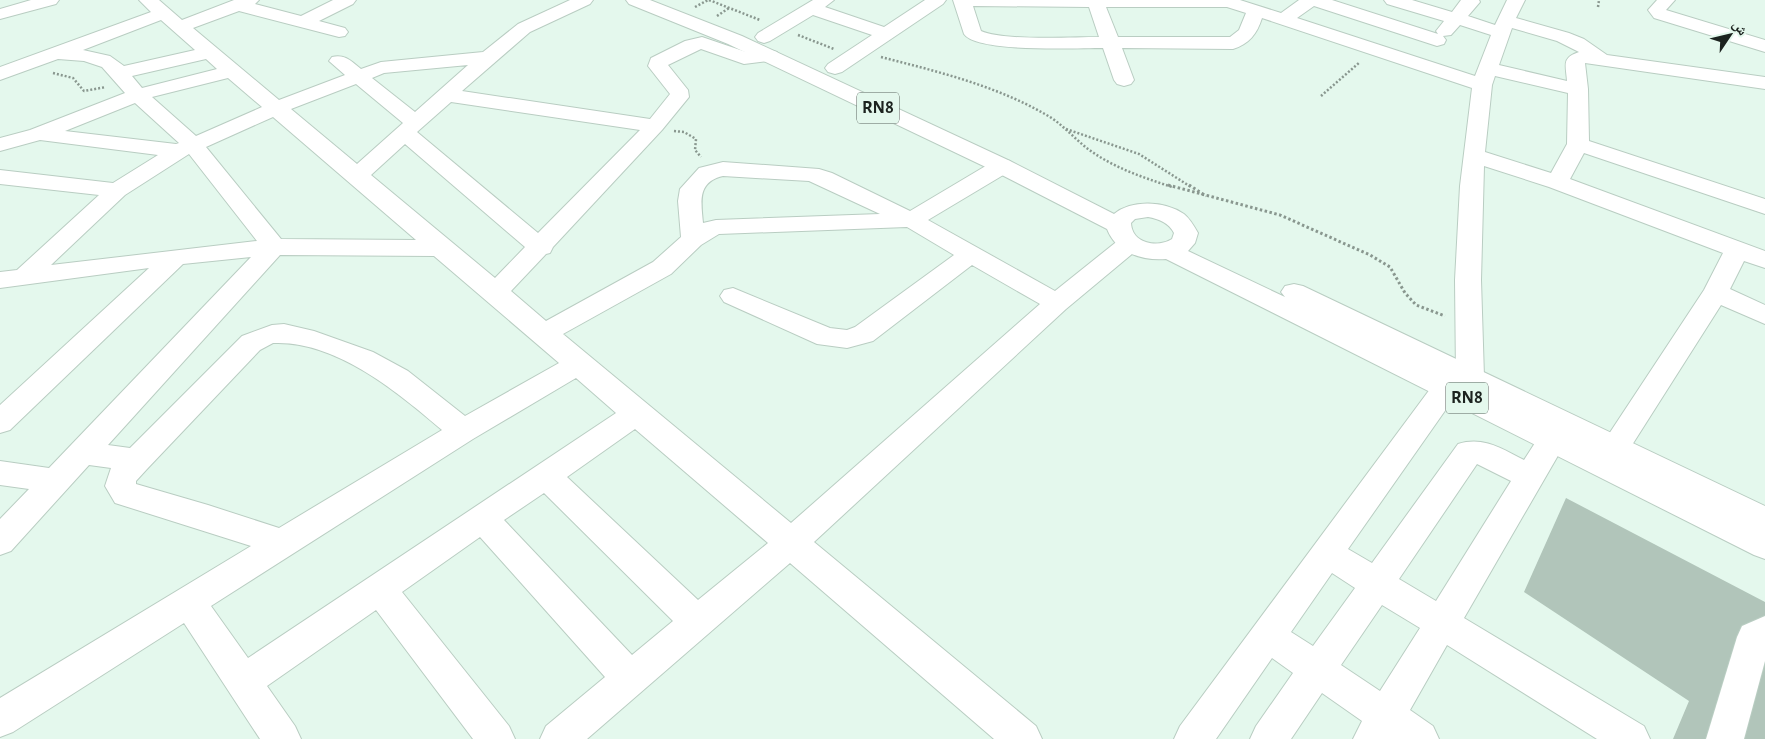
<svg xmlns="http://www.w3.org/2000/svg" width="1765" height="739" font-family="'Alegreya Sans','Noto Naskh Arabic',sans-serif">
<rect width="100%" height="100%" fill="#e4f8ed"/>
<path fill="#b1c5ba" d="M1566,498L1765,602V739H1673L1689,701L1524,592Z"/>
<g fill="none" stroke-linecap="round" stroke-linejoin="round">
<g stroke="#b9cdc2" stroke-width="2">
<g id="minor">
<path d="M31,0H59L56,4L0,19V9Z"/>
<path d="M139,0H159L182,20L234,0H259L255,4L301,16L333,0H356L353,4L319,21L345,28L348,32L345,36L339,37L239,11L193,28L279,100L345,75L329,61L332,57C345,54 351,61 361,69L381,62L483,52L518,24L570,0H593L590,4L530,32L462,91L650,119L670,94L648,66L651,58L685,41L702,37L746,52L770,50L777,52L779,56L777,60L744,64L701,49L668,65L688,90L689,97L662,130L553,247L550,253L546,254L511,291L546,321L653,262L681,237L678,201L680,189L699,168L723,162L819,169L832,173L910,211L994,161L1002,159L1010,161L1013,166L1010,171L928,220L1055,291L1120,239L1129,236L1138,239L1141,244L1138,249L1066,309L814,542L1036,726L1042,739H994L790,563L587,739H540L546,726L605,677L480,537L402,592L509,726L515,739H473L376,610L267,686L295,726L301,739H260L184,623L13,732L0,737V698L251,546L115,503L105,486L111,468L89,465L11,551L0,555V519L29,489L0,485V461L49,468L251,257L183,264L10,430L0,433V405L149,268L0,288V272L17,270L99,195L0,184V170L113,183L158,155L40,140L0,151V138L30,130L125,93L102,67L84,61L58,59L0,80V67L151,12ZM161,20L195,50L124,66L110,56L83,50ZM206,59L217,69L142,88L132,76ZM468,65L415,112L372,78L384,73ZM228,78L262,107L196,136L152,97ZM356,84L403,123L357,164L291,109ZM451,102L640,130L538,233L417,132ZM135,103L179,143L176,144L65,131ZM273,117L416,240L281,239L206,147ZM405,144L525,247L495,278L371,175ZM189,154L257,241L51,265L125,195ZM723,176L809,181L880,214L716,220L703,223C701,202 697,182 723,176ZM907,227L954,255L855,327L847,330L830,328L733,288L724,290L720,296L724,302L817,344L847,348L873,341L972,265L1040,304L791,523L563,334L671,274L701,245L719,234ZM280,255L434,256L559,363L465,416L408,371L373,352L314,331L284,324L272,325L242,336L130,448L108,445ZM273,343C335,340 398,392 442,430L279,528L208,505L136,484V481L147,469L260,350ZM576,378L616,413L248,658L211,606L473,439ZM635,429L768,543L698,600L567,477ZM544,493L673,621L632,655L504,520Z"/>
<path d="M813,0H834L825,7L884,27L925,0H946L943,4L842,72L835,74L828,72L825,68L828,64L872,35L813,15L770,41L764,43L758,41L755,37L758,33Z"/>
<path d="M953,0H1240L1281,13L1299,0H1332L1438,34L1436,31L1444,21L1387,4L1384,0H1412L1452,12L1461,0H1479L1480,2L1468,16L1495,25L1507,0H1525L1516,18L1569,33L1584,39L1607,55L1765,77V89L1585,63L1588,89L1589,141L1765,199V214L1584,153L1570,179L1765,251V268L1744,261L1730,289L1765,305V324L1721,305L1625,456L1615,460L1605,456L1600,448L1605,440L1704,290L1723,253L1549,187L1484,166L1481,280L1484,377L1480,384L1470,387L1460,384L1456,377L1455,280L1460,186L1472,88L1262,18C1257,34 1249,44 1233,49L1122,48L1134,80L1131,84L1124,86L1117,84L1114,80L1103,48C1077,48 977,53 964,34ZM973,6L1089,7L1099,37C1073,37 1002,41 981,31ZM1314,6L1437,46L1444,44L1446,40L1443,36L1451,35L1460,25L1491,35L1475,76L1297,18ZM1106,7H1227L1246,13L1239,30L1230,37H1118ZM1512,28L1557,41L1579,52C1561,58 1566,65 1567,81L1499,65ZM1495,76L1568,93L1567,144L1551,173L1485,152L1492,85Z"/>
<path d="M1657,0H1675L1666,10L1765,40V52L1654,18L1648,10Z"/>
<path d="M1446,378L1456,381L1460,388L1456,395L1348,549L1372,563L1458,444C1484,436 1502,449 1524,460L1542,432L1552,429L1562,432L1567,440L1464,618L1644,726L1650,739H1597L1447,645L1410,710L1433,726L1439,739H1353L1362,721L1322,693L1291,739H1250L1256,726L1293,673L1272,658L1216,739H1174L1180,726L1436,381ZM1477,464L1511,481L1436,601L1399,579ZM1332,573L1355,588L1313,646L1291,632ZM1382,605L1420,628L1380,691L1341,665Z"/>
<path d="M1765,616V661L1744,739H1706L1737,637L1742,626Z"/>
</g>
</g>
<g stroke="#b9cdc2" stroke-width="2">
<path id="major" d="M626,0H650L742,36L1010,161L1114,214C1132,199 1165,201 1184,214C1190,219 1194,226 1198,233L1195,243L1188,251L1285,297L1281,292L1285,286L1294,284L1303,286L1765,506V559L1754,555L1166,259C1143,261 1116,253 1107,229L994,171L728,44L629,4ZM1148,217C1159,219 1169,223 1174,233L1172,239C1158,248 1132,244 1131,223L1135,219Z"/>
</g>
<g stroke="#89978f" stroke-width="2.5" stroke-dasharray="2 2" stroke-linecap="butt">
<path d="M709,0L760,20"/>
<path d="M695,7L708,0"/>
<path d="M1598,7L1599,0"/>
<path d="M717,16L729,8"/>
<path d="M798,35L834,49"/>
<path d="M881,57C939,72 998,86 1050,117C1064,126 1075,139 1088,149C1114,168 1142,177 1172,187"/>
<path d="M53,73L73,78L84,91L106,87"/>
<path d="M1321,96L1360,62"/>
<path d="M1066,129L1139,154L1191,187"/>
<path d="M674,131L684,132L696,139L695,150L701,157"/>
</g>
<g stroke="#89978f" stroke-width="3" stroke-dasharray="2.5 2.5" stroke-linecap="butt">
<path d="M1168,185L1280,215L1370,255L1390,267L1405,293L1416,305L1445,316"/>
<path d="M1189,185L1206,196"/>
</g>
<use href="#minor" fill="#fff" fill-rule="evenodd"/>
<use href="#major" fill="#fff" fill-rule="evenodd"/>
</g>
<g text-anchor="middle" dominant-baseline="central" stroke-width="4" stroke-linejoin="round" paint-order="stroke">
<g fill="#e4f8ed" stroke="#58635d" stroke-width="1">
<rect x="857" y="92.5" width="42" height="31" rx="4"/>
<rect x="1446" y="382.5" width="42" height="31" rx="4"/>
</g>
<g font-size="18" font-weight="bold" fill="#1c231f">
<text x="878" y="108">RN8</text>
<text x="1467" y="398">RN8</text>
</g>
</g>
<g transform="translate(1730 35) rotate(55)" stroke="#e4f8ed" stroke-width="4" paint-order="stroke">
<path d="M0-4L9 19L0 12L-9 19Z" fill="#1c231f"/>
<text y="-8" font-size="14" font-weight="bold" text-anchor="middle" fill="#1c231f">ش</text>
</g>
</svg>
